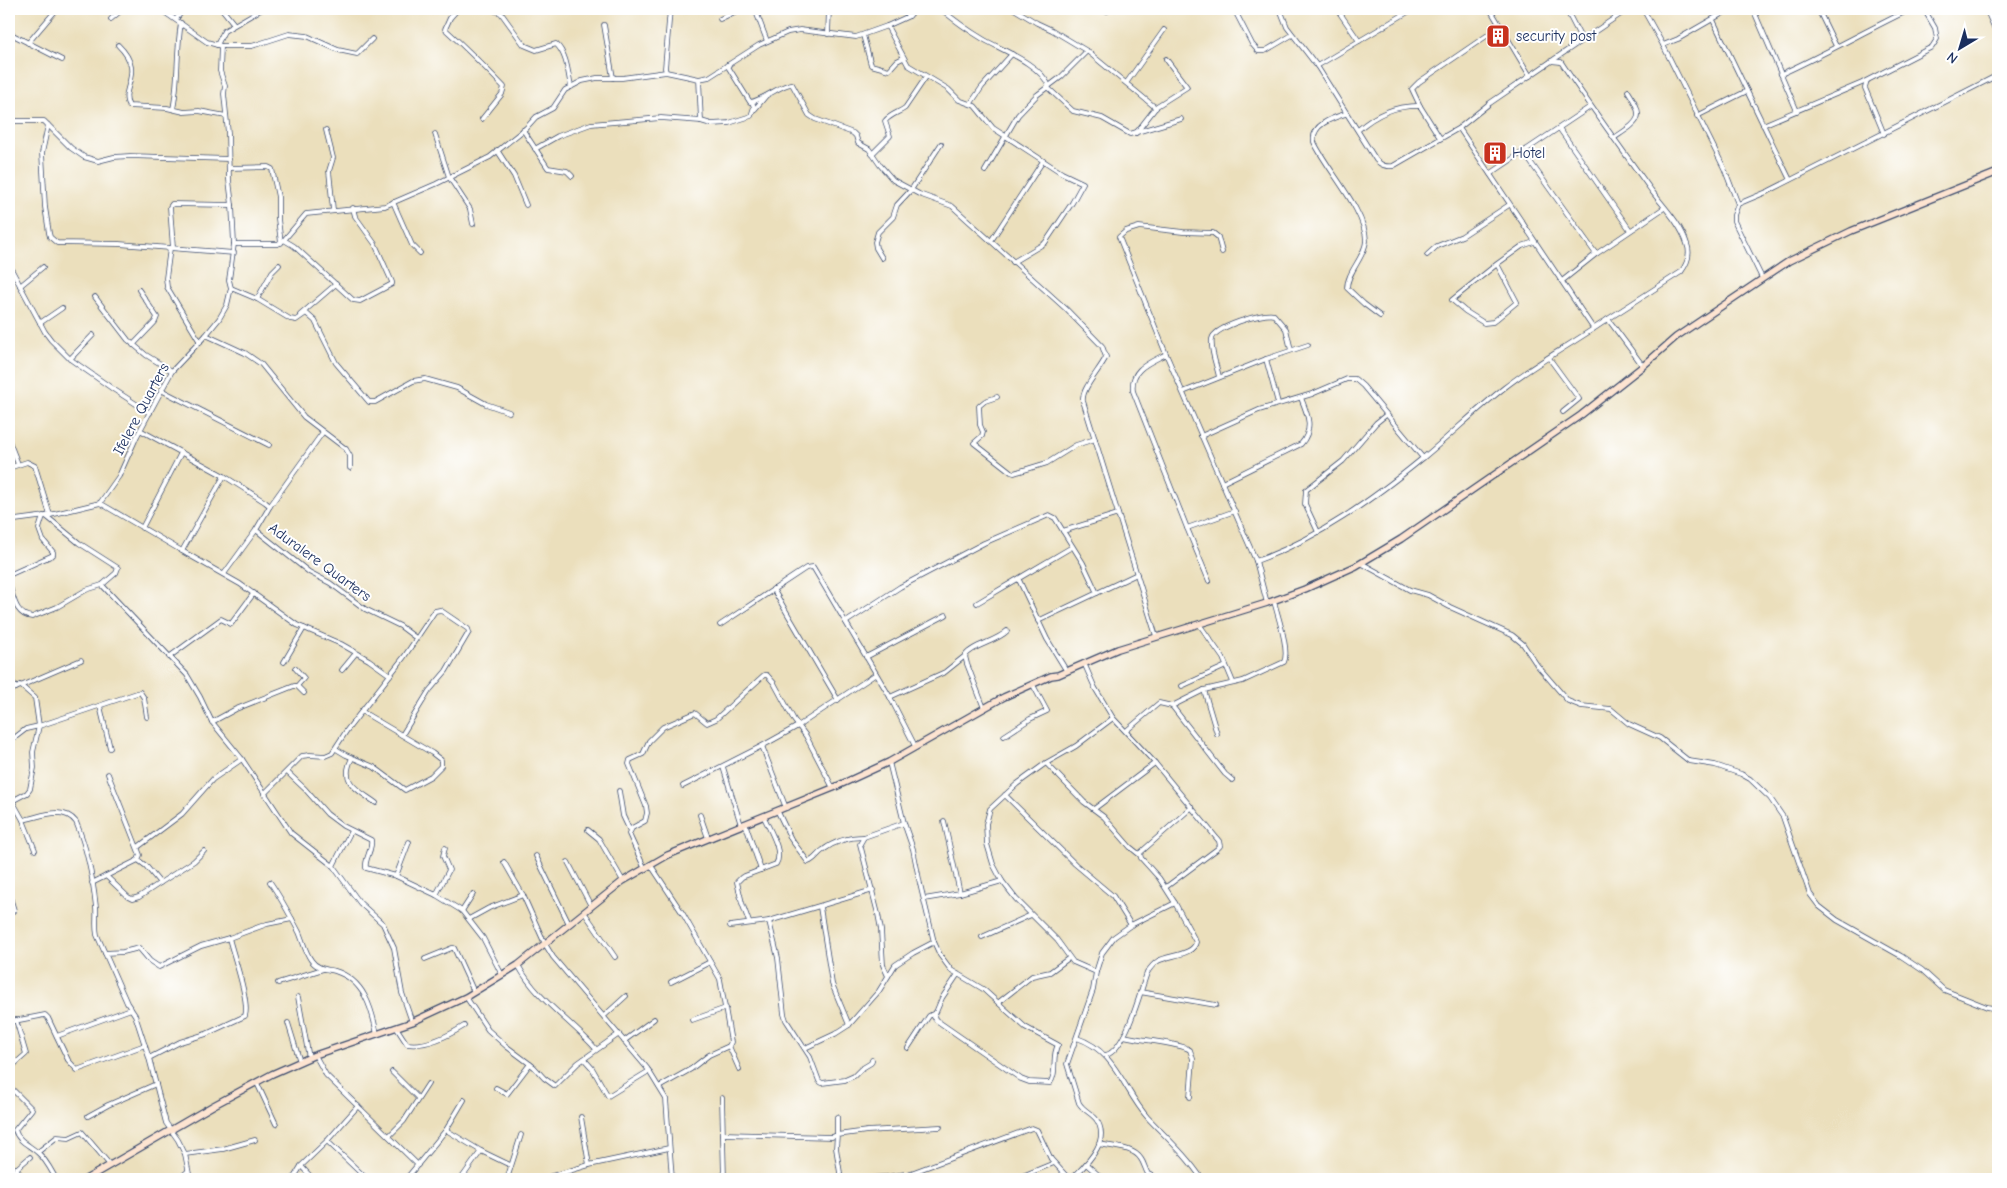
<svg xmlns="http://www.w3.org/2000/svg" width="2007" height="1188" font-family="'Comic Neue',sans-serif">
<rect width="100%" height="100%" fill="#fff"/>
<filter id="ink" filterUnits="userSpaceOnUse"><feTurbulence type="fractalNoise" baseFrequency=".02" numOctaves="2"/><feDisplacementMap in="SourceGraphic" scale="10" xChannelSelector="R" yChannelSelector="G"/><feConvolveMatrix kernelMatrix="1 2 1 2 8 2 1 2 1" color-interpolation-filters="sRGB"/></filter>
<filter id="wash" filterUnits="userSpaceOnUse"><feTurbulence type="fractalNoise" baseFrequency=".0096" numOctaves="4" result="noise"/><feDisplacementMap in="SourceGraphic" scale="20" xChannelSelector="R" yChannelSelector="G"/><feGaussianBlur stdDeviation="1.12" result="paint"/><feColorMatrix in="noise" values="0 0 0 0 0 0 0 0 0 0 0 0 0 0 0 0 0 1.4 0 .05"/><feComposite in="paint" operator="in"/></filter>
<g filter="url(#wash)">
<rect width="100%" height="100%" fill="#ebdfbc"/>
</g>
<g filter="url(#ink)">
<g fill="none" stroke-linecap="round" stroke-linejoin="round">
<g stroke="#3a496c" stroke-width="5.5">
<g id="street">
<path d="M222,9L234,24"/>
<path d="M458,9L450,18L445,29C466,48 485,67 504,87L502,94L482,119"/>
<path d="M490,9L501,13L524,45L536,50L556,44C567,54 568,73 571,87"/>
<path d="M755,9L767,41"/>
<path d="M902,9L909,16"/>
<path d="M941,9C954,20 968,30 983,39C1002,50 1040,64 1049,86"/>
<path d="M1014,9L1037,23L1052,30L1087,51L1156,108"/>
<path d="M1234,9L1252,44L1258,51H1265L1292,35"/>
<path d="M1280,9L1287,27L1317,66L1376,160C1381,165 1385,167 1393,166L1459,128"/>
<path d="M1337,9L1359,41"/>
<path d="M1490,9L1530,76"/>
<path d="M1566,9L1582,40"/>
<path d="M1643,9L1663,45L1724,168L1738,204L1734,215V221L1762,278"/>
<path d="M1753,9L1797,111"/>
<path d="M1818,9L1836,46"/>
<path d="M1986,9L1998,36"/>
<path d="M1107,11L1108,9"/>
<path d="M111,19L123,9"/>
<path d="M176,19L184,9"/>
<path d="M720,19L741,9"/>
<path d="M604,25L613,78"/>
<path d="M887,26L909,16L916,9"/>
<path d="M9,33L62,60"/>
<path d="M828,34L829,9"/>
<path d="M863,35L871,65L889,70L897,61L903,58"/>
<path d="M28,43L57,9"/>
<path d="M118,45C147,73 118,89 129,106L167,108L184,112L199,111L226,116"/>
<path d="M217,45L224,31L262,9"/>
<path d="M1663,45L1678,39L1730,9"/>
<path d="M221,46H252L289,34L307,36L338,50L357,54L372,39"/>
<path d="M1551,61L1561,62C1590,106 1621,148 1651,190C1663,206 1681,224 1687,244C1691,254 1687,264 1681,272L1608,319L1643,366"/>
<path d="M727,65L750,102C762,101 783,83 792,84L809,115L815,119L853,133L856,136L858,143L869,149L880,165L893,180L919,194L952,206L1066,309L1102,346L1106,357C1100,370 1081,389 1083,401L1156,636"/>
<path d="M1317,66L1413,9"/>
<path d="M666,72L665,68L670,9"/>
<path d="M1781,74C1825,54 1867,30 1911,9"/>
<path d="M699,79L701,121"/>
<path d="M1867,81L1865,88L1884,134"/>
<path d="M1127,82L1164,30"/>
<path d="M1047,87L1073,111L1102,118L1130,134L1181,119"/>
<path d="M1747,91L1790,180"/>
<path d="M971,103L982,87L1012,54"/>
<path d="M173,109C179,81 176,52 181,23"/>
<path d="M755,109L765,97"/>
<path d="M1345,114C1332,118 1311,125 1314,142C1327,170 1366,211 1366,241C1365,257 1347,272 1347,288L1364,304L1380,316"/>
<path d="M1697,116L1747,91L1713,20"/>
<path d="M9,121H44L48,125L42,153L45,207L49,233L50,237L57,243L119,244L234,253"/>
<path d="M48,125L71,148L84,157L98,161L114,157L130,156L229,159"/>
<path d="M1763,125L1862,83L1932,47L1937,39L1935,28L1924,9"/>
<path d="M1559,128L1630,230"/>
<path d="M326,130L333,158L329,171L333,210"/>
<path d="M523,130L548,168L567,171L572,176"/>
<path d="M1358,130C1376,114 1395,105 1420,106"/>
<path d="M1136,133L1157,106L1187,87L1166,59"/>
<path d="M435,134L449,177L470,209L473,224"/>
<path d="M1440,138L1420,106L1412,89L1419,82L1501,26"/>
<path d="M1614,138C1639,121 1646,119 1628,91"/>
<path d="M535,149L558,136L591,124L661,118L701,121L711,124L729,123L751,116L754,107L752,102"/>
<path d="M497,150L514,176L526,205"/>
<path d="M1524,153L1596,254"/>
<path d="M872,154L890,136L885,121C891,114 898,113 905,108L926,77"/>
<path d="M229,168L268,167L272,169L278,197V219L281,243"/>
<path d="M985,171L1018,115L1037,95L1061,77L1087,51"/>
<path d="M1490,174L1590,107"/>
<path d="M393,202L412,245L420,253"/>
<path d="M1738,204L1769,191L1998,75"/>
<path d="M284,240L294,246L353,300L360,301L392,284V282L375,244L355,216L353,208"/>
<path d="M991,241L1043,161"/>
<path d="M234,244H278L284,240L306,214L385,206L436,184L490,157L526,128L536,117L553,108L565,90L582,81L597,78H622L666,72L699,79L709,77L759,45L788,32L800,30L856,37L887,26L908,65L948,89L959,100L975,106L993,128L1062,173L1083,183L1072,203L1045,243L1013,262"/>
<path d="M170,248L166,278L167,287L200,342"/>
<path d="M173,248L170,207L172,204L232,205"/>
<path d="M1222,252L1218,237L1213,233L1183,232L1139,227L1126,231L1119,237L1166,354L1256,561L1267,603"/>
<path d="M1427,255L1437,246L1462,236L1509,205"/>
<path d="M882,258L876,248L875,242L878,232L893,217L897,205L911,190L941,144"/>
<path d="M1497,264L1452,300L1465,311L1484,323L1493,322L1517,302L1497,264L1522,246L1534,242"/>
<path d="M9,265L45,332L51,340L70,359"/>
<path d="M1562,281L1596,254L1664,208"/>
<path d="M20,286L43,267"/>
<path d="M231,288L257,299L290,319L296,320L306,313L315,321L336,363L369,402H375L413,381L425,379L457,388L486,404L509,412"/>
<path d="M95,297L128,340L146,355L172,371"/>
<path d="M257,299L272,272L279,265"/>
<path d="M300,315L336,284"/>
<path d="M40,323L62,308"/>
<path d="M1593,328L1459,128L1490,103L1628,9"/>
<path d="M93,335L70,359L113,389L150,413"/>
<path d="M206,335L245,353L261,364L304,417L346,449L350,456V468"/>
<path d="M133,345L155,322L157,317L139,290"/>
<path d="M1166,354C1149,363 1130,369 1133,391L1187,528L1235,511"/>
<path d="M1549,358L1579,399L1563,412"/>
<path d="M1266,359L1278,403"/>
<path d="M1219,377C1217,366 1210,350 1212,339C1214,327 1263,312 1274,315L1286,329L1291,350"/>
<path d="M161,390L269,445"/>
<path d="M1183,392L1266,359L1308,345"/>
<path d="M997,397L985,401L979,406L980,425L983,432L982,436L974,443L1011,472L1014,473L1047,463L1076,445L1095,439"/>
<path d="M140,430L224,476L265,502L270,506L256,530L309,572L330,583L365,609L400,626L416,638"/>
<path d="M1201,436L1259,410L1312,394L1347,379H1355L1363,386L1423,458"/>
<path d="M9,441L18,464"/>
<path d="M9,468L27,462L35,466L50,515"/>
<path d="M1222,483L1301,444C1314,429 1308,415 1301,398"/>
<path d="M100,503L182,551L224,476"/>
<path d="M270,506L323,432"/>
<path d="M46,516L79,543L118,568L116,573L102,585"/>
<path d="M9,523L15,520L46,516L100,503L119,476L137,436L172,371L206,335L219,319L227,305L231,288L229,280L234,244L232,205L229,180L228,133L224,94L225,86L220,71L221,46L207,42L160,9"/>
<path d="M142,528L181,453"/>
<path d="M1187,528L1209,581"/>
<path d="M1063,531L1083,563L1097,593"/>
<path d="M1318,532L1305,504L1306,490L1343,461L1376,423L1386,415"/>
<path d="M182,551L240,584L297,625L341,644L369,660L390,675"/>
<path d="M1256,561C1318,539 1373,499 1423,458C1451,435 1476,410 1504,388C1536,363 1574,343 1608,319"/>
<path d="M1361,563L1410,590L1428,595L1450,607L1512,635L1523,644L1537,665L1568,701L1581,706L1611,709L1629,724L1660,738L1689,761L1715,765L1741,774L1750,779L1770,798L1783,817L1810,894L1819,906L1837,920L1901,956L1922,970L1944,990L1987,1007L1998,1009"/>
<path d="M224,574L256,530"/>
<path d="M9,575L53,555V552L43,540L39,529L43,516"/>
<path d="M1019,580L1047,639L1066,670"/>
<path d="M9,584C14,598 15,615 32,617L57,607L86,590L102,585L187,675L200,697L212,722L242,759L291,833L333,866L360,903L383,924L394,948L402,993L412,1022"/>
<path d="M773,589L838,700"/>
<path d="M977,603L1072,547"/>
<path d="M1038,621L1137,574"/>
<path d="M846,622L900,587L984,543L1049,515L1055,518L1063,531L1118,514"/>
<path d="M1199,624L1223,658L1233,682"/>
<path d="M720,625L806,568L813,567L890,697L915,746"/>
<path d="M169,657L221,619L231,624L254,593"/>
<path d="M866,657L946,615"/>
<path d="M284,662L304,628"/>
<path d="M1084,663L1095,688L1113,718L1155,763L1219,841L1220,846L1217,849L1166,887"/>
<path d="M295,668L304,678L297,686"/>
<path d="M342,670L356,653"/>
<path d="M9,679L16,688"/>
<path d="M20,685L35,698L39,726L140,692L144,698L147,717"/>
<path d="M1182,686L1226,666"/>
<path d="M1204,690L1217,734"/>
<path d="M9,691L81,660"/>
<path d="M890,697L945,672L965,656"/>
<path d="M100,706L110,748"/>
<path d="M1172,706L1204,690L1243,681L1284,662C1290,650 1277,614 1274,601"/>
<path d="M984,708L967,664L965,656C972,645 996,642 1007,631"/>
<path d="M212,722L236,709L294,686H297L304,693"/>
<path d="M1126,731L1159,703L1172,706L1225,774L1232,780"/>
<path d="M1004,736L1030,719L1047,711L1033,685"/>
<path d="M9,742L26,729L39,726L33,752L34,768L30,789L27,793L12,801"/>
<path d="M762,746L786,808"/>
<path d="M336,749L346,755L374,767L405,790L431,776L441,766V760L432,753L361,711"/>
<path d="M352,758C339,783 358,790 376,803"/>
<path d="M889,762L904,823L913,849L920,884L934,942L940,955L951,970L983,989L1025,1027L1058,1045C1051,1056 1058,1073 1050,1083L1029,1082L1021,1079L936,1020L934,1017L942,998L958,974"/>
<path d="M1046,763L1084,802L1104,817L1130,847L1140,855"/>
<path d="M723,767L741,825"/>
<path d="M287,772L305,789L327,814L343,826L371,840C373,850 364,859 366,868L396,876L436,895L462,911L483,938L502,975"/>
<path d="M683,786L762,746L798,726L876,674"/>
<path d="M619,791L623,816L630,831"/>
<path d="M264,794L302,756L310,755L325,756L332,753L347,730L404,657L435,611L440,610L468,629L469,632L446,671L429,691L402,735"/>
<path d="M9,795L23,820C40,817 63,805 76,822C87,848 93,879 96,907C97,917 95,925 97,935L127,1003L135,1015L149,1058L166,1123L178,1140L185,1154L190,1179"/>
<path d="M1005,795L1075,864L1113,896L1131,925"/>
<path d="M1094,809L1155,763"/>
<path d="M778,812L791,839L808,862C815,860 817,854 823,850C835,841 849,837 864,837"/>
<path d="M700,815L708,838"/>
<path d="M23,820L35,850"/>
<path d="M944,821L960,893"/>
<path d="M745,823L761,870"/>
<path d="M588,830L599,839L623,881"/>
<path d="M138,847L182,814L213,779L242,759"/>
<path d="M536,856L569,924"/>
<path d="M138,860L146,866L160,883L194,861L204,851"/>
<path d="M504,862L523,895L545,944L553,957L647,1068L666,1099L672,1179"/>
<path d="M568,862L591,906"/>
<path d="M650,864L683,914L720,979L731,1042L729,1046L709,1055L691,1069L659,1087"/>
<path d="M333,866L351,831"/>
<path d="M644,867L629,834L632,828L645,821L647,813L646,806L629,764L630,760L643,754L649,741L663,727L695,713L707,723L716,719L764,675H767L774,683L794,720L806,736L833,788"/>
<path d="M106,876L138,860L140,855L108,774"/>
<path d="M396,876L409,842"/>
<path d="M270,882C281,898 290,915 299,932C303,941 305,952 311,960C317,969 326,969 335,971C364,980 372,1008 377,1035"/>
<path d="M92,883L106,876L128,897L132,899L139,897L160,883"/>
<path d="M9,894L14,910L9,915"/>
<path d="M436,895L449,870L443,856L445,848"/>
<path d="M924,899L960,893L1002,881"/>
<path d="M820,907L832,984L849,1025"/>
<path d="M462,911L473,894"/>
<path d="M584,912L615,957"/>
<path d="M469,919L489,908L523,895"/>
<path d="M769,921L778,958L784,1014L786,1020L810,1057L819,1081L822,1083L845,1080L854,1076L861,1069L871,1063L872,1060"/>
<path d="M749,922L742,903L737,882L742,877L776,864C784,852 769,829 764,817"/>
<path d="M730,926L769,921L873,890"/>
<path d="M982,937L1031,915"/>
<path d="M229,938L267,924L292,919"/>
<path d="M105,953L123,952L139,948L150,961L159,967L201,946L229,938C233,955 250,1001 245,1016L206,1034L180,1042L149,1058"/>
<path d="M425,959L452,948H454L474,992"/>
<path d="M518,965C537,1000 570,1020 596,1049"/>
<path d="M1096,972L1073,962L1057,940L1016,899L1002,881L993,864L987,844L986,824L990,809L1017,784L1046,763L1076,746L1113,718"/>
<path d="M888,976L883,965L881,930L878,914L860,844L864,837L904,823"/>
<path d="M671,982L710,962"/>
<path d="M278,983L323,969"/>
<path d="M1140,992L1216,1005"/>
<path d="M298,997L309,1058"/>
<path d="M466,997L488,1030L506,1046L534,1067L544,1078L555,1086L578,1063L619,1034"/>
<path d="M999,1002L1032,976L1050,972L1069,958"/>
<path d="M604,1016L626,996"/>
<path d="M692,1020L726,1008"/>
<path d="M9,1022L45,1015L48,1018L68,1060L77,1070L145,1045"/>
<path d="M288,1023L300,1062"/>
<path d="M396,1027L407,1044C427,1047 448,1036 464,1026"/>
<path d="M57,1036L131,1009"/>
<path d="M1124,1036C1138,1040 1181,1043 1190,1050L1193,1059L1190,1097"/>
<path d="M1077,1038C1116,1051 1123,1090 1148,1118C1167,1138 1187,1156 1202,1179"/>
<path d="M624,1041L654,1019"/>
<path d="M729,1046L739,1069"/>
<path d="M805,1048L835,1034L849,1025L879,991L895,965L913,953L934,942"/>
<path d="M908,1048L929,1016L935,1013"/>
<path d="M315,1055L326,1075L418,1165"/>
<path d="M1106,1055C1126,1050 1140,992 1147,973C1150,968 1153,964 1158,961C1169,955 1194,955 1196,942L1175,903"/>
<path d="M584,1059L592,1068L608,1096L649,1071"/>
<path d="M9,1069L26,1054L16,1020"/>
<path d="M392,1072L418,1098"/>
<path d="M257,1083L276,1124"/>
<path d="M9,1086L32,1109L15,1130C18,1141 29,1145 37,1152C46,1159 51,1170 56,1179"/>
<path d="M496,1088L507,1094L530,1064"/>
<path d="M722,1098L724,1179"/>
<path d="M88,1116L108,1105L156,1084"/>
<path d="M581,1117L589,1165"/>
<path d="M446,1130L481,1151L510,1165"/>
<path d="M723,1134L832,1137L837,1135V1117"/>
<path d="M389,1136L404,1121L428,1084"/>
<path d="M327,1141L367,1179"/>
<path d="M1099,1144C1112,1147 1134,1147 1141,1159C1144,1163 1145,1169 1148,1174L1161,1179"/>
<path d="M38,1152L57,1137L69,1138L82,1132L110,1165"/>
<path d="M185,1154L223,1149L255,1140"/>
<path d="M1086,1164L1103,1179"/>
<path d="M301,1166L313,1179"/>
<path d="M16,1168L23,1179"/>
<path d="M9,1175L30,1157"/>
<path d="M179,1179L188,1171"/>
<path d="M293,1179L301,1166L327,1141L358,1106"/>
<path d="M406,1179L446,1130L464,1100"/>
<path d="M461,1179L481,1151"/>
<path d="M507,1179L521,1135"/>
<path d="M542,1179L589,1165L669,1148"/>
<path d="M841,1179L836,1148L837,1135L867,1131L940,1127"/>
<path d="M850,1179L887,1177L911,1173L1032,1128L1037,1130L1051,1159L1069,1179"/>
<path d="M1015,1179L1054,1163"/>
<path d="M1072,1179C1086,1164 1112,1141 1096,1119C1091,1113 1083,1110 1079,1103L1067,1064L1093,990L1096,972L1102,953L1114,937L1131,925L1175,903L1159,878L1141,858L1140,853L1192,807"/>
</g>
</g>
<g stroke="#3a496c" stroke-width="8">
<path id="secondary" d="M86,1179L214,1105L272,1074L315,1055L412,1022L466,997L518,965L623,881L668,855L833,788L889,762L1004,697L1051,676L1058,675L1118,649L1267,603L1305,589L1356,566L1401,539L1581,415L1643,366L1676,337L1789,261L1851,231L1998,172"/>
</g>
<use href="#street" stroke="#fff" stroke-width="4"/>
<use href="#secondary" stroke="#fde4d1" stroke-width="5.5"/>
</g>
</g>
<defs>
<g id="building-square" transform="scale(1.25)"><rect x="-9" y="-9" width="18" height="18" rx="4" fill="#c8321e" stroke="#fff"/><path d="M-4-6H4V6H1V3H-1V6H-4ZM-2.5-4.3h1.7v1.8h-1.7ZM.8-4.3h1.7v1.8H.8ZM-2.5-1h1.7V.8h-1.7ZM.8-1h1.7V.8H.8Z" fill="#fff"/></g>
</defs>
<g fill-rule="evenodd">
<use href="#building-square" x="1498" y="36"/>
<use href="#building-square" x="1495" y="153"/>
</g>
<g text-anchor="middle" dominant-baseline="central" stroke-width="4" stroke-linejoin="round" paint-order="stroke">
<g font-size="15" fill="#1b2f5e" stroke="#fff" text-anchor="start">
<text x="1516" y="36">security post</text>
<text x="1512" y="153">Hotel</text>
</g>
<g font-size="15" fill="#1b2f5e" stroke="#fff">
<text transform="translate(141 409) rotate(-62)">Ifelere Quarters</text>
<text transform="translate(320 562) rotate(36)">Aduralere Quarters</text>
</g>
</g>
<rect width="2007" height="1188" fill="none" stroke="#fff" stroke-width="30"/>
<g transform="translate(1960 48) rotate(218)" stroke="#ffffff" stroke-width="4" paint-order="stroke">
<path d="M0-4L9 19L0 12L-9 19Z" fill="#1b2f5e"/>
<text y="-8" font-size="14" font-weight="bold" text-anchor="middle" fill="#1b2f5e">N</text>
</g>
</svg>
